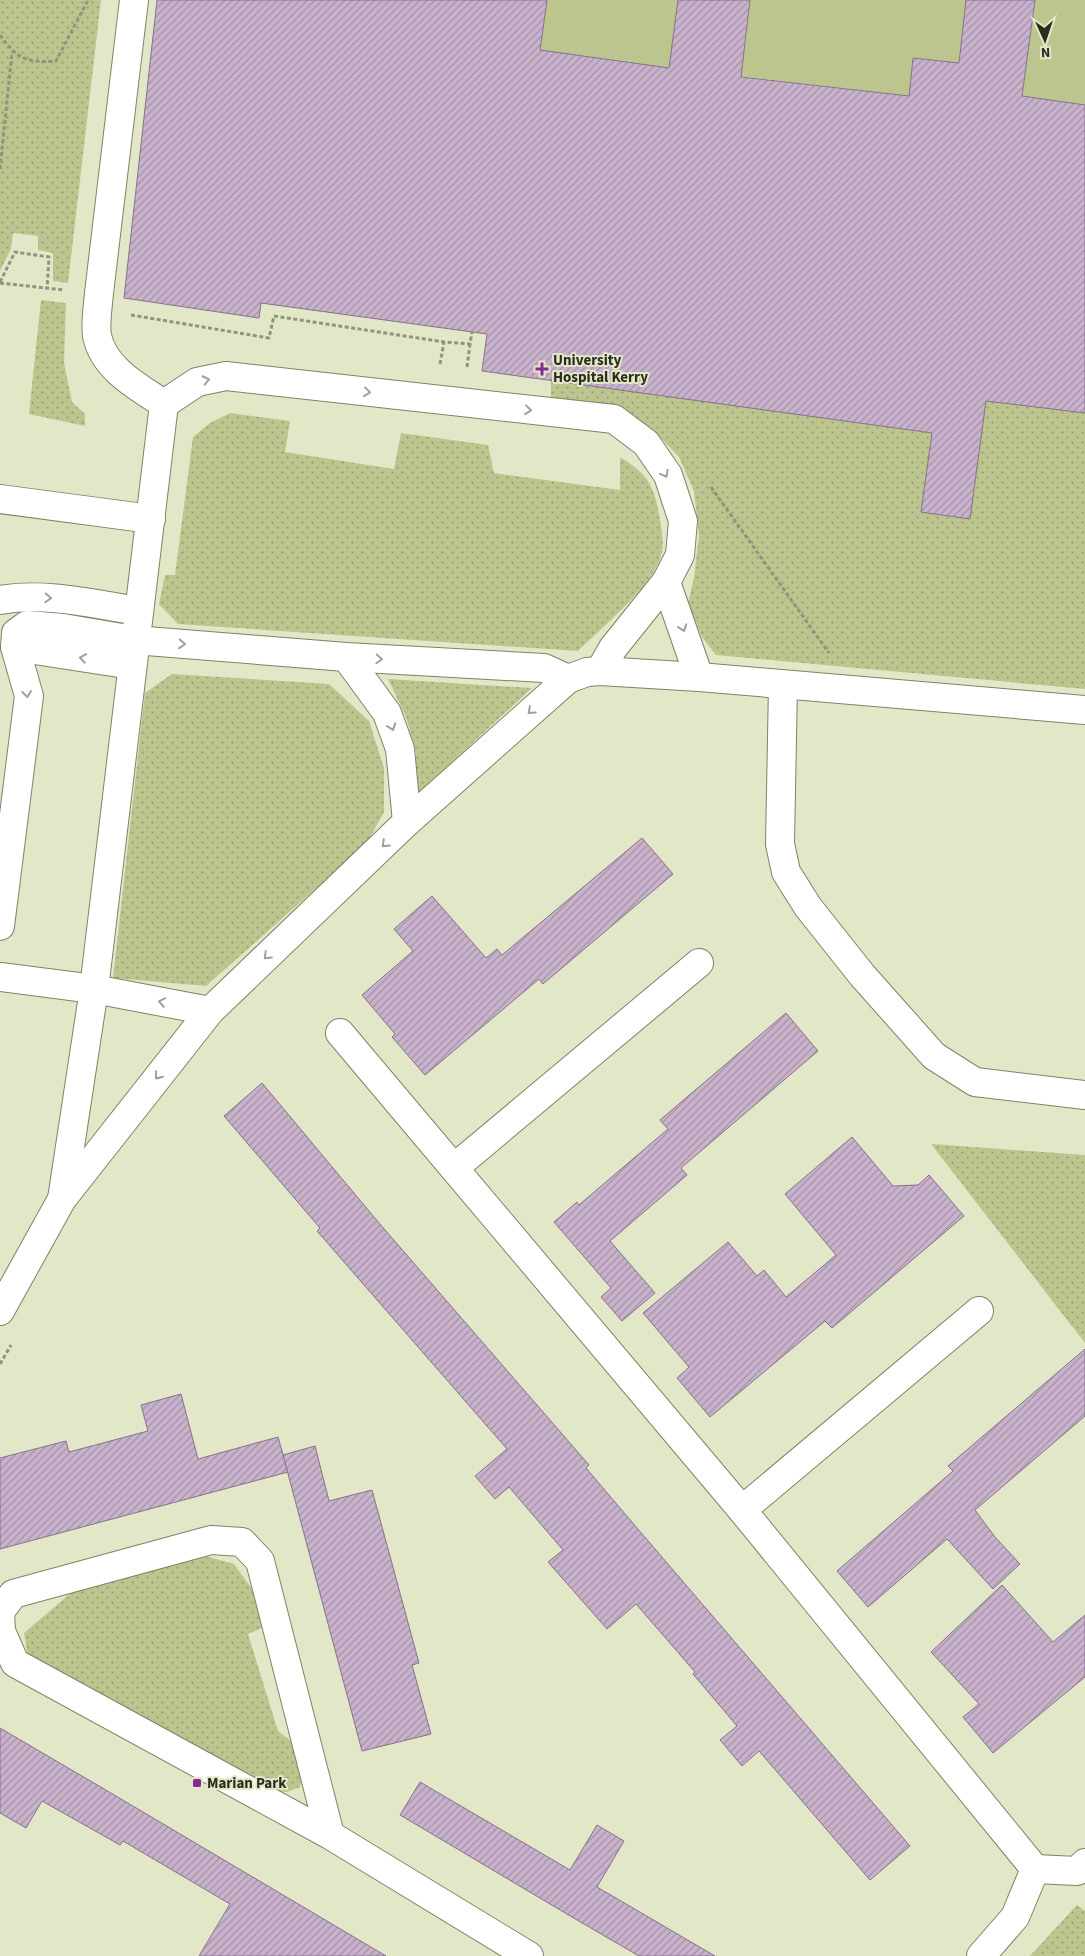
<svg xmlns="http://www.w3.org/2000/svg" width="1085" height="1956" font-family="'Source Sans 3',sans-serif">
<defs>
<pattern id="grass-dots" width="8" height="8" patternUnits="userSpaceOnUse" patternTransform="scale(1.25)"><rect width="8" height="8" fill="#bbc58d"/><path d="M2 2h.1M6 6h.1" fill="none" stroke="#98a073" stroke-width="1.8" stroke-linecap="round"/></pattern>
<pattern id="building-hatch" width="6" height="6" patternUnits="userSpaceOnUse" patternTransform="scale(1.25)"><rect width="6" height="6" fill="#c8b2cc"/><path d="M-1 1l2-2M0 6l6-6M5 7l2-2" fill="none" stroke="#a391a5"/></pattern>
</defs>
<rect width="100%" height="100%" fill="#e2e8c7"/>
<g fill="url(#grass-dots)">
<path d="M0,0H101L68,283L53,281V253L38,250V236L13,233L11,249L0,271Z"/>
<path d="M41,300L66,303L64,363L72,402L85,414V426L29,414Z"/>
<path d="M551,377L915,384L1085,406V689L716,655L702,637L688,603L694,578L699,535L694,491L679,457L654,431L616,405L551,399Z"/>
<path d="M230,413L290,421L285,452L394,469L401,433L488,445L494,473L620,490V457C647,474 653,483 659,514C661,525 664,541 662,552C656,584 602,627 578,651L178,624L159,604L165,575H175L193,437L210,423Z"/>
<path d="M172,674L329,684L369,721L384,768V812L366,844L206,986L113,978L145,693Z"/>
<path d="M388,679L532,688L416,795V753L406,717Z"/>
<path d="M931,1144L1085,1155V1343Z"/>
<path d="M209,1557L234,1564L257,1596L264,1627L248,1634L278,1731L296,1745L304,1774L300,1787L287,1792L272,1791L28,1656L24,1633L71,1593L190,1558Z"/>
<path d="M1077,1905L1085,1911V1956H1030Z"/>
</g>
<g fill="#bbc58d">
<path d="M547,0H678L690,71L540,50Z"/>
<path d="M750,0H966L959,63L913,58L909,96L714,73L745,48Z"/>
<path d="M1035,0H1085V105L1022,96Z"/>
</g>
<g fill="url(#building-hatch)" stroke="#86728a">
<path d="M157,0H547L540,50L669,68L678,0H750L741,77L909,96L913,58L959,63L966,0H1035L1022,96L1085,105V413L986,401L970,519L921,512L932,433L482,371L487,334L261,303L259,318L124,298Z"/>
<path d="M642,838L673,874L543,984L539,979L425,1075L392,1037L395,1034L362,995L413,951L394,929L432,896L486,958L497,949L502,955Z"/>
<path d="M786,1013L818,1051L681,1168L687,1175L610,1241L655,1293L622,1321L601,1297L611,1288L554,1222L577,1202L579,1205L668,1129L660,1120Z"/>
<path d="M262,1083L379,1223L589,1465L586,1468L637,1528L910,1846L870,1880L759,1751L742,1766L720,1740L737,1726L693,1674L695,1672L636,1604L607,1629L548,1562L563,1550L509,1487L495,1499L475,1476L507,1449L317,1231L320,1228L224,1116Z"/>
<path d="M852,1137L893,1186L918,1185L929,1175L964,1216L832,1328L825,1321L710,1417L677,1378L689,1367L643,1313L728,1242L757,1276L764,1270L786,1297L836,1255L785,1194Z"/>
<path d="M1085,1349V1416L975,1510L995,1537L1020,1564L993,1589L947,1539L868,1607L837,1571L953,1471L948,1466Z"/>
<path d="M181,1394L198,1459L278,1437L288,1472L0,1549V1458L66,1441L69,1452L148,1431L141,1405Z"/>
<path d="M315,1446L329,1501L372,1490L419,1663L412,1665L431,1734L362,1751L283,1455Z"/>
<path d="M1002,1585L1053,1642L1085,1615V1677L993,1753L963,1717L979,1704L931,1652Z"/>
<path d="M0,1728L116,1796L386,1956H199L230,1904L123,1841L120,1845L42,1801L26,1828L0,1813Z"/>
<path d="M420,1782L570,1870L597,1825L624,1841L597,1887L715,1956H639L577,1920L400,1815Z"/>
</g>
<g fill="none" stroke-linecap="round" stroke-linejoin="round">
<g stroke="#7e8366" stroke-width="30">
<g id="minor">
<path d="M134,0L99,293C98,306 95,323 97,336C104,369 138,387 164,404"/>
<path d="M0,499L151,519"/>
<path d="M666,582L699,677"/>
<path d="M0,600C46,592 93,604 139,611"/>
<path d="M15,647L132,665"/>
<path d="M346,657L387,713L400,749L407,822"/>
<path d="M783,685L780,844L786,872L808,907L862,975L934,1056L975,1082L1085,1095"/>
<path d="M0,926L29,696L15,647L16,633L27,625L63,628L134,640L346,657L544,668L568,679"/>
<path d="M0,977L94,989L210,1011"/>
<path d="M340,1033L742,1510L1035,1869"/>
<path d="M454,1168L699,963"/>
<path d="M62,1199L94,989L164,404L197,382L226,376L614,419L646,443L668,475L683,521L680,555L666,582L613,648L600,671"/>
<path d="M0,1311L62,1199L210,1011L407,822L568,679L587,672L600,671L699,677L1085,710"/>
<path d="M742,1510L979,1311"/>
<path d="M330,1835L260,1561L242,1542L211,1540L13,1594L0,1612L1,1631L15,1663L330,1835L529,1956"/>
<path d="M981,1956L1015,1917L1035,1869L1077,1871L1085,1863"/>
</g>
</g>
<g stroke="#90947d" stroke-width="3" stroke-dasharray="4 2.5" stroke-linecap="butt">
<path d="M0,35C17,59 27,63 56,61L88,0"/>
<path d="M0,169L12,52"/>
<path d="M0,282L15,252L49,257L47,289"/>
<path d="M0,283L64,290"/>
<path d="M131,315L269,338L274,316L444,342"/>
<path d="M440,364L444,342L470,344L472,332"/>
<path d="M467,367L470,344"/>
<path d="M711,487L829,653"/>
<path d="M0,1364L11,1345"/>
</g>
<use href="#minor" stroke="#fff" stroke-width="28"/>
</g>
<defs><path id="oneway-chevron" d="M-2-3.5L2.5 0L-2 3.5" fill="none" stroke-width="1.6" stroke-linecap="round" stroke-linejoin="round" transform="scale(1.25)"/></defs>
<g stroke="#a0a09b">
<use href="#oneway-chevron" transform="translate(206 380) rotate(-12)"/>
<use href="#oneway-chevron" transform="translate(367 392) rotate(7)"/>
<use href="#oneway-chevron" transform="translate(528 410) rotate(6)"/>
<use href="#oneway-chevron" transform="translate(665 474) rotate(61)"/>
<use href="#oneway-chevron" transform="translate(48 598) rotate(3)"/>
<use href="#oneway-chevron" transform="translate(683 628) rotate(70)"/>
<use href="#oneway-chevron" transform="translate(182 644) rotate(5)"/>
<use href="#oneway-chevron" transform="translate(83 658) rotate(-171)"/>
<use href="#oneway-chevron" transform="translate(379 659) rotate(3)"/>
<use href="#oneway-chevron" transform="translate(27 694) rotate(83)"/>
<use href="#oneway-chevron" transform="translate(531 711) rotate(138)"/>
<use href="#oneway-chevron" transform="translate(392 727) rotate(70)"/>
<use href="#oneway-chevron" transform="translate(385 844) rotate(136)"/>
<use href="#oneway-chevron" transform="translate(267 956) rotate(136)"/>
<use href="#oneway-chevron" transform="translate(162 1002) rotate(-169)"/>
<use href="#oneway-chevron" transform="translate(158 1076) rotate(128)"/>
</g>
<g fill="#862b96" stroke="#e2e8c7" stroke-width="2">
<path d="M539.5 361.5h5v5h5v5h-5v5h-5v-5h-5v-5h5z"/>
<rect x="192" y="1778" width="10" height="10" rx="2.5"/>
</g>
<g text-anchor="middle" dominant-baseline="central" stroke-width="4" stroke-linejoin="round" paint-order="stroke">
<g font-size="15" font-weight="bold" fill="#2b2d21" stroke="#e2e8c7" text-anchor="start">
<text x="553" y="360">University<tspan x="553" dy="17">Hospital Kerry</tspan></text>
<text x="207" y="1783">Marian Park</text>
</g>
</g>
<g transform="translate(1045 40) rotate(177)" stroke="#e2e8c7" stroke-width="4" paint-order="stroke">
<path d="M0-4L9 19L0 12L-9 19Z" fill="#2b2d21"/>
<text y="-8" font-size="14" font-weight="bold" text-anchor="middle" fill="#2b2d21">N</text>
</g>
</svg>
